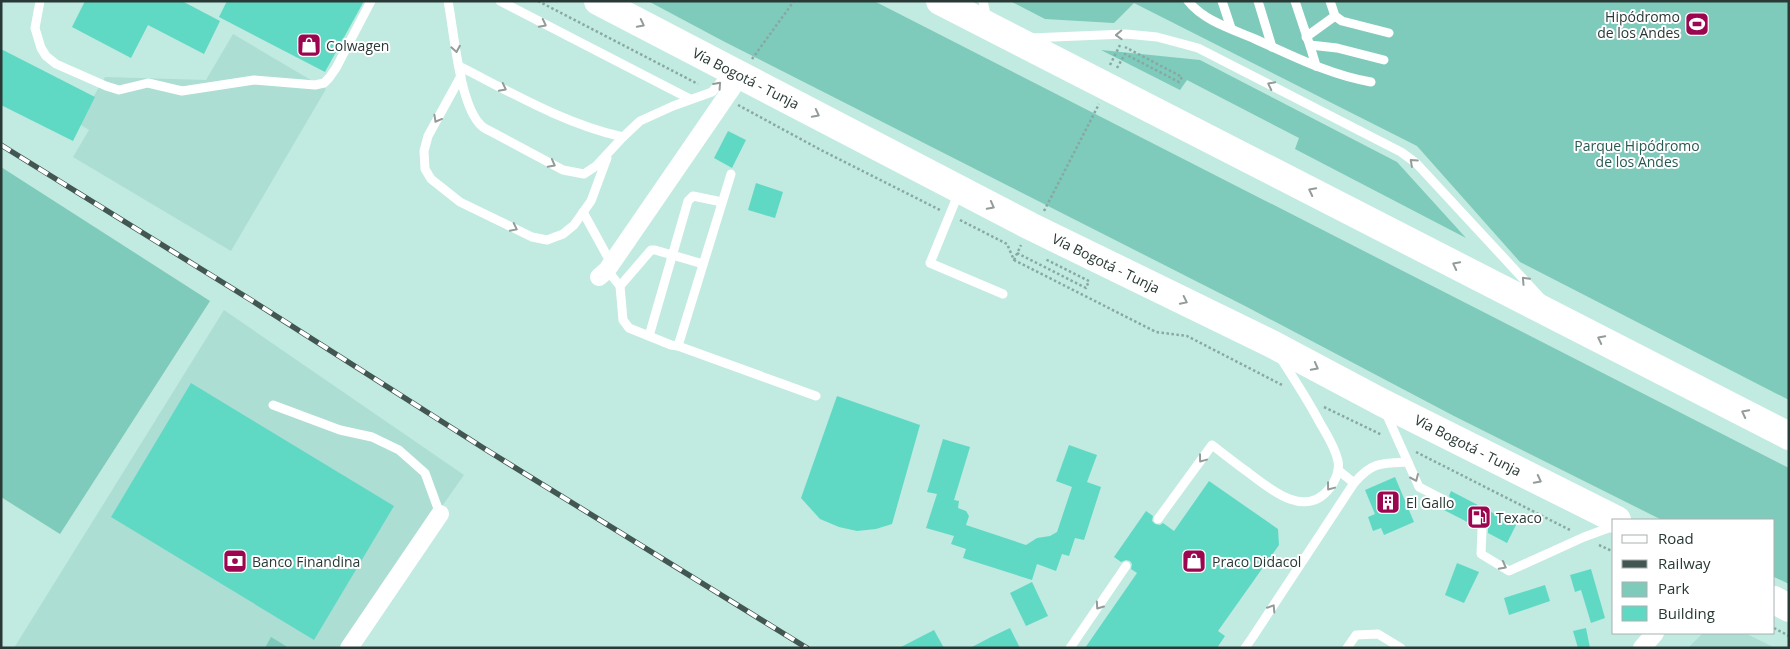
<svg xmlns="http://www.w3.org/2000/svg" width="1790" height="649" font-family="'Open Sans',sans-serif">
<rect width="100%" height="100%" fill="#c1eae1"/>
<g fill="#acded3">
<path d="M233,34L326,89L231,251L73,157L89,130L78,123L105,77L206,80Z"/>
<path d="M224,310L464,475L342,648H14Z"/>
<path d="M1703,633H1745L1775,648H1688Z"/>
</g>
<g fill="#7ecabb">
<path d="M648,1H874L1789,468V584L1774,577V520H1662L1454,416L1247,307L723,41Z"/>
<path d="M1010,1H1789V400L1520,262L1417,146L1134,3L1114,23L1045,19Z"/>
<path d="M1101,50L1200,60L1397,162L1466,238L1295,149L1299,138L1187,80L1180,90Z"/>
<path d="M1,167L210,301L60,534L1,497Z"/>
<path d="M271,637L289,648H265Z"/>
</g>
<g fill="#60d9c4">
<path d="M85,1H182L220,21L204,54L148,25L131,58L72,27Z"/>
<path d="M227,1H364L325,72L219,17Z"/>
<path d="M1,49L95,97L73,141L1,105Z"/>
<path d="M728,131L746,140L732,168L714,158Z"/>
<path d="M756,183L783,192L775,218L748,210Z"/>
<path d="M191,383L394,506L314,640L111,517Z"/>
<path d="M837,396L920,425L892,524L876,529L857,531L839,527L820,519L801,498Z"/>
<path d="M943,439L970,447L954,500L959,501L958,508L966,511L969,516L966,525L1026,545L1037,538L1050,536L1057,532L1072,487L1056,481L1069,445L1097,455L1087,482L1101,487L1084,540L1075,538L1069,556L1062,554L1056,571L1037,564L1032,580L963,558L966,549L951,544L954,536L926,528L937,494L927,492Z"/>
<path d="M1395,477L1414,522L1384,535L1381,528L1373,531L1368,517L1375,514L1365,490Z"/>
<path d="M1209,481L1278,529L1279,545L1218,631L1225,636L1217,648H1085L1137,573L1131,569L1132,564L1130,561L1126,560L1121,562L1114,557L1146,511L1153,516L1152,521L1155,524L1160,525L1163,523L1174,531Z"/>
<path d="M1451,491L1516,525L1507,543L1488,533V528L1485,525L1480,524L1477,527L1442,509L1443,507L1449,506L1452,503L1451,498L1449,496Z"/>
<path d="M1457,563L1479,572L1464,603L1445,595Z"/>
<path d="M1591,569L1605,618L1591,623L1581,590L1575,592L1570,575Z"/>
<path d="M1032,582L1048,616L1026,626L1010,593Z"/>
<path d="M1545,585L1550,601L1509,615L1504,598Z"/>
<path d="M1010,628L1020,648H970L991,637Z"/>
<path d="M1586,628L1590,648H1578L1573,631Z"/>
<path d="M934,630L944,648H899Z"/>
</g>
<g fill="none" stroke-linecap="round" stroke-linejoin="round">
<g stroke="#88a8a1" stroke-width="2.5" stroke-dasharray="2.5 2.5" stroke-linecap="butt">
<path d="M538,1L698,84"/>
<path d="M752,59L794,1"/>
<path d="M1110,65L1120,45"/>
<path d="M1117,68L1125,54L1179,82L1182,77L1125,47"/>
<path d="M738,105L819,149L940,210"/>
<path d="M1044,211L1099,104"/>
<path d="M960,220L1007,244L1014,260L1156,332L1187,336L1284,386"/>
<path d="M1017,253L1086,288L1089,281L1045,259"/>
<path d="M1014,260L1021,245"/>
<path d="M1324,407L1382,435"/>
<path d="M1416,452L1570,530"/>
<path d="M1599,545L1614,552"/>
<path d="M1774,628L1789,636"/>
</g>
<g stroke="#fff" stroke-width="9">
<path d="M40,1L35,28L41,48L46,56L56,64L106,86L119,90L148,83L182,91L254,80L315,85L324,83L329,78L336,68L371,1"/>
<path d="M448,1C454,32 459,98 478,122C481,126 485,129 490,131L563,170L584,174L596,166L623,137L640,121L673,106L712,92L728,73"/>
<path d="M500,1L690,99"/>
<path d="M983,1L987,19"/>
<path d="M1188,1C1204,21 1232,29 1255,39C1293,56 1330,75 1371,82"/>
<path d="M1222,1L1231,28"/>
<path d="M1258,1L1272,47"/>
<path d="M1295,1C1302,23 1310,44 1316,66"/>
<path d="M1330,1L1335,16L1342,21L1389,33"/>
<path d="M1306,37L1335,16"/>
<path d="M1030,38L1126,34L1157,37L1198,48L1401,152L1416,163L1541,298"/>
<path d="M1310,45L1337,48L1384,60"/>
<path d="M459,66C512,93 565,124 623,137"/>
<path d="M461,76L428,136L424,151L425,169L431,179L460,202L532,237L547,240L563,234L574,225L591,201L607,158"/>
<path d="M959,192L930,263L1003,294"/>
<path d="M583,212L611,263"/>
<path d="M607,270L620,286L623,320L629,328L671,345L678,346L731,174"/>
<path d="M620,286L651,250H655L703,264"/>
<path d="M649,336L688,201L693,196L722,202"/>
<path d="M678,346L816,396"/>
<path d="M273,405L340,430L372,437L399,450L425,473L440,514"/>
<path d="M1385,411L1419,487L1446,501"/>
<path d="M1338,470L1354,483"/>
<path d="M1158,519L1212,445C1224,454 1236,464 1249,473C1270,489 1305,519 1329,489C1335,482 1340,471 1338,461C1335,447 1327,435 1320,423C1308,400 1294,379 1280,357"/>
<path d="M1482,530L1481,554L1509,571L1584,537L1614,526"/>
<path d="M1070,648L1126,566"/>
<path d="M1245,648L1252,638L1354,483C1372,462 1381,463 1408,462"/>
<path d="M1347,648L1356,635L1378,634L1401,648"/>
</g>
<g stroke="#fff" stroke-width="18">
<path d="M599,277L607,270L741,75"/>
<path d="M349,648L440,514"/>
<path d="M1642,648L1655,633"/>
</g>
<g stroke="#fff" stroke-width="28">
<path d="M598,1L1030,226L1272,344L1381,402L1617,520"/>
<path d="M940,1L1789,436"/>
<path d="M1774,600L1789,608"/>
</g>
<g stroke="#425652" stroke-width="5.5">
<path id="rail" d="M1,145L251,300L485,449L807,648"/>
</g>
<use href="#rail" stroke="#fff" stroke-width="4" stroke-dasharray="11" stroke-linecap="butt"/>
</g>
<defs><path id="oneway-chevron" d="M-2-3.5L2.5 0L-2 3.5" fill="none" stroke-width="1.6" stroke-linecap="round" stroke-linejoin="round" transform="scale(1.25)"/></defs>
<g stroke="#949c9a">
<use href="#oneway-chevron" transform="translate(543 24) rotate(27)"/>
<use href="#oneway-chevron" transform="translate(641 24) rotate(27)"/>
<use href="#oneway-chevron" transform="translate(1119 35) rotate(178)"/>
<use href="#oneway-chevron" transform="translate(456 49) rotate(80)"/>
<use href="#oneway-chevron" transform="translate(718 85) rotate(-48)"/>
<use href="#oneway-chevron" transform="translate(1271 85) rotate(-153)"/>
<use href="#oneway-chevron" transform="translate(503 88) rotate(27)"/>
<use href="#oneway-chevron" transform="translate(816 114) rotate(27)"/>
<use href="#oneway-chevron" transform="translate(437 119) rotate(119)"/>
<use href="#oneway-chevron" transform="translate(1413 162) rotate(-138)"/>
<use href="#oneway-chevron" transform="translate(552 164) rotate(28)"/>
<use href="#oneway-chevron" transform="translate(1312 191) rotate(-153)"/>
<use href="#oneway-chevron" transform="translate(991 206) rotate(28)"/>
<use href="#oneway-chevron" transform="translate(514 228) rotate(26)"/>
<use href="#oneway-chevron" transform="translate(1456 265) rotate(-153)"/>
<use href="#oneway-chevron" transform="translate(1525 280) rotate(-133)"/>
<use href="#oneway-chevron" transform="translate(1184 301) rotate(26)"/>
<use href="#oneway-chevron" transform="translate(1601 339) rotate(-153)"/>
<use href="#oneway-chevron" transform="translate(1315 367) rotate(28)"/>
<use href="#oneway-chevron" transform="translate(1745 413) rotate(-153)"/>
<use href="#oneway-chevron" transform="translate(1202 459) rotate(127)"/>
<use href="#oneway-chevron" transform="translate(1415 478) rotate(66)"/>
<use href="#oneway-chevron" transform="translate(1538 480) rotate(27)"/>
<use href="#oneway-chevron" transform="translate(1330 487) rotate(127)"/>
<use href="#oneway-chevron" transform="translate(1503 566) rotate(28)"/>
<use href="#oneway-chevron" transform="translate(1099 606) rotate(125)"/>
<use href="#oneway-chevron" transform="translate(1272 608) rotate(-57)"/>
</g>
<defs>
<g id="stadium-square" transform="scale(1.25)"><rect x="-9" y="-9" width="18" height="18" rx="4" fill="#9c0550" stroke="#fff"/><path d="M0-5a6.5 5 0 1 0 0 10a6.5 5 0 1 0 0-10ZM-3.5-1.8h7v3.6h-7Z" fill="#fff"/></g>
<g id="shop-square" transform="scale(1.25)"><rect x="-9" y="-9" width="18" height="18" rx="4" fill="#9c0550" stroke="#fff"/><path d="M-5-2.5h2.3a2.7 3.5 0 0 1 5.4 0H5L5.5 6h-11ZM-1.5-2.5h3a1.5 2.3 0 0 0-3 0Z" fill="#fff"/></g>
<g id="building-square" transform="scale(1.25)"><rect x="-9" y="-9" width="18" height="18" rx="4" fill="#9c0550" stroke="#fff"/><path d="M-4-6H4V6H1V3H-1V6H-4ZM-2.5-4.3h1.7v1.8h-1.7ZM.8-4.3h1.7v1.8H.8ZM-2.5-1h1.7V.8h-1.7ZM.8-1h1.7V.8H.8Z" fill="#fff"/></g>
<g id="fuel-square" transform="scale(1.25)"><rect x="-9" y="-9" width="18" height="18" rx="4" fill="#9c0550" stroke="#fff"/><path d="M-5.5-6h7V0h2V4h1.3V-2.5L3-4.5l.8-.8L6-3V5H2.5V1h-1V6h-7ZM-4.2-4.7v3.2H.2V-4.7Z" fill="#fff"/></g>
<g id="bank-square" transform="scale(1.25)"><rect x="-9" y="-9" width="18" height="18" rx="4" fill="#9c0550" stroke="#fff"/><path d="M-6-4H6V4H-6ZM0-2.3a2.3 2.3 0 1 0 0 4.6a2.3 2.3 0 1 0 0-4.6Z" fill="#fff"/></g>
</defs>
<g fill-rule="evenodd">
<use href="#stadium-square" x="1697" y="24"/>
<use href="#shop-square" x="309" y="45"/>
<use href="#building-square" x="1388" y="502"/>
<use href="#fuel-square" x="1479" y="517"/>
<use href="#bank-square" x="235" y="561"/>
<use href="#shop-square" x="1194" y="561"/>
</g>
<g text-anchor="middle" dominant-baseline="central" stroke-width="4" stroke-linejoin="round" paint-order="stroke">
<g font-size="14" fill="#293936" stroke="#fff" text-anchor="start">
<text x="1680" y="16" text-anchor="end">Hipódromo<tspan x="1680" dy="16">de los Andes</tspan></text>
<text x="326" y="45">Colwagen</text>
<text x="1406" y="502">El Gallo</text>
<text x="1496" y="517">Texaco</text>
<text x="252" y="561">Banco Finandina</text>
<text x="1212" y="561">Praco Didacol</text>
</g>
<g font-size="14" fill="#293936" stroke="#fff">
<text transform="translate(746 78) rotate(27)">Vía Bogotá - Tunja</text>
<text transform="translate(1106 263) rotate(26)">Vía Bogotá - Tunja</text>
<text transform="translate(1468 445) rotate(27)">Vía Bogotá - Tunja</text>
</g>
<g font-size="14" fill="#275a51" stroke="#fff">
<text x="1637" y="145">Parque Hipódromo<tspan x="1637" dy="16">de los Andes</tspan></text>
</g>
</g>
<rect width="1790" height="649" fill="none" stroke="#293936" stroke-width="5"/>
<rect x="1612" y="519" width="162" height="115" fill="#ffffff" stroke="#a9b0af"/>
<rect x="1622" y="535" width="25" height="8" fill="#ffffff" stroke="#a9b0af"/>
<text x="1658" y="544" font-size="15" fill="#293936">Road</text>
<rect x="1622" y="560" width="25" height="8" fill="#425652" stroke="#a9b0af"/>
<text x="1658" y="569" font-size="15" fill="#293936">Railway</text>
<rect x="1622" y="582" width="25" height="15" fill="#7ecabb" stroke="#a9b0af"/>
<text x="1658" y="594" font-size="15" fill="#293936">Park</text>
<rect x="1622" y="606" width="25" height="15" fill="#60d9c4" stroke="#a9b0af"/>
<text x="1658" y="619" font-size="15" fill="#293936">Building</text>
</svg>
